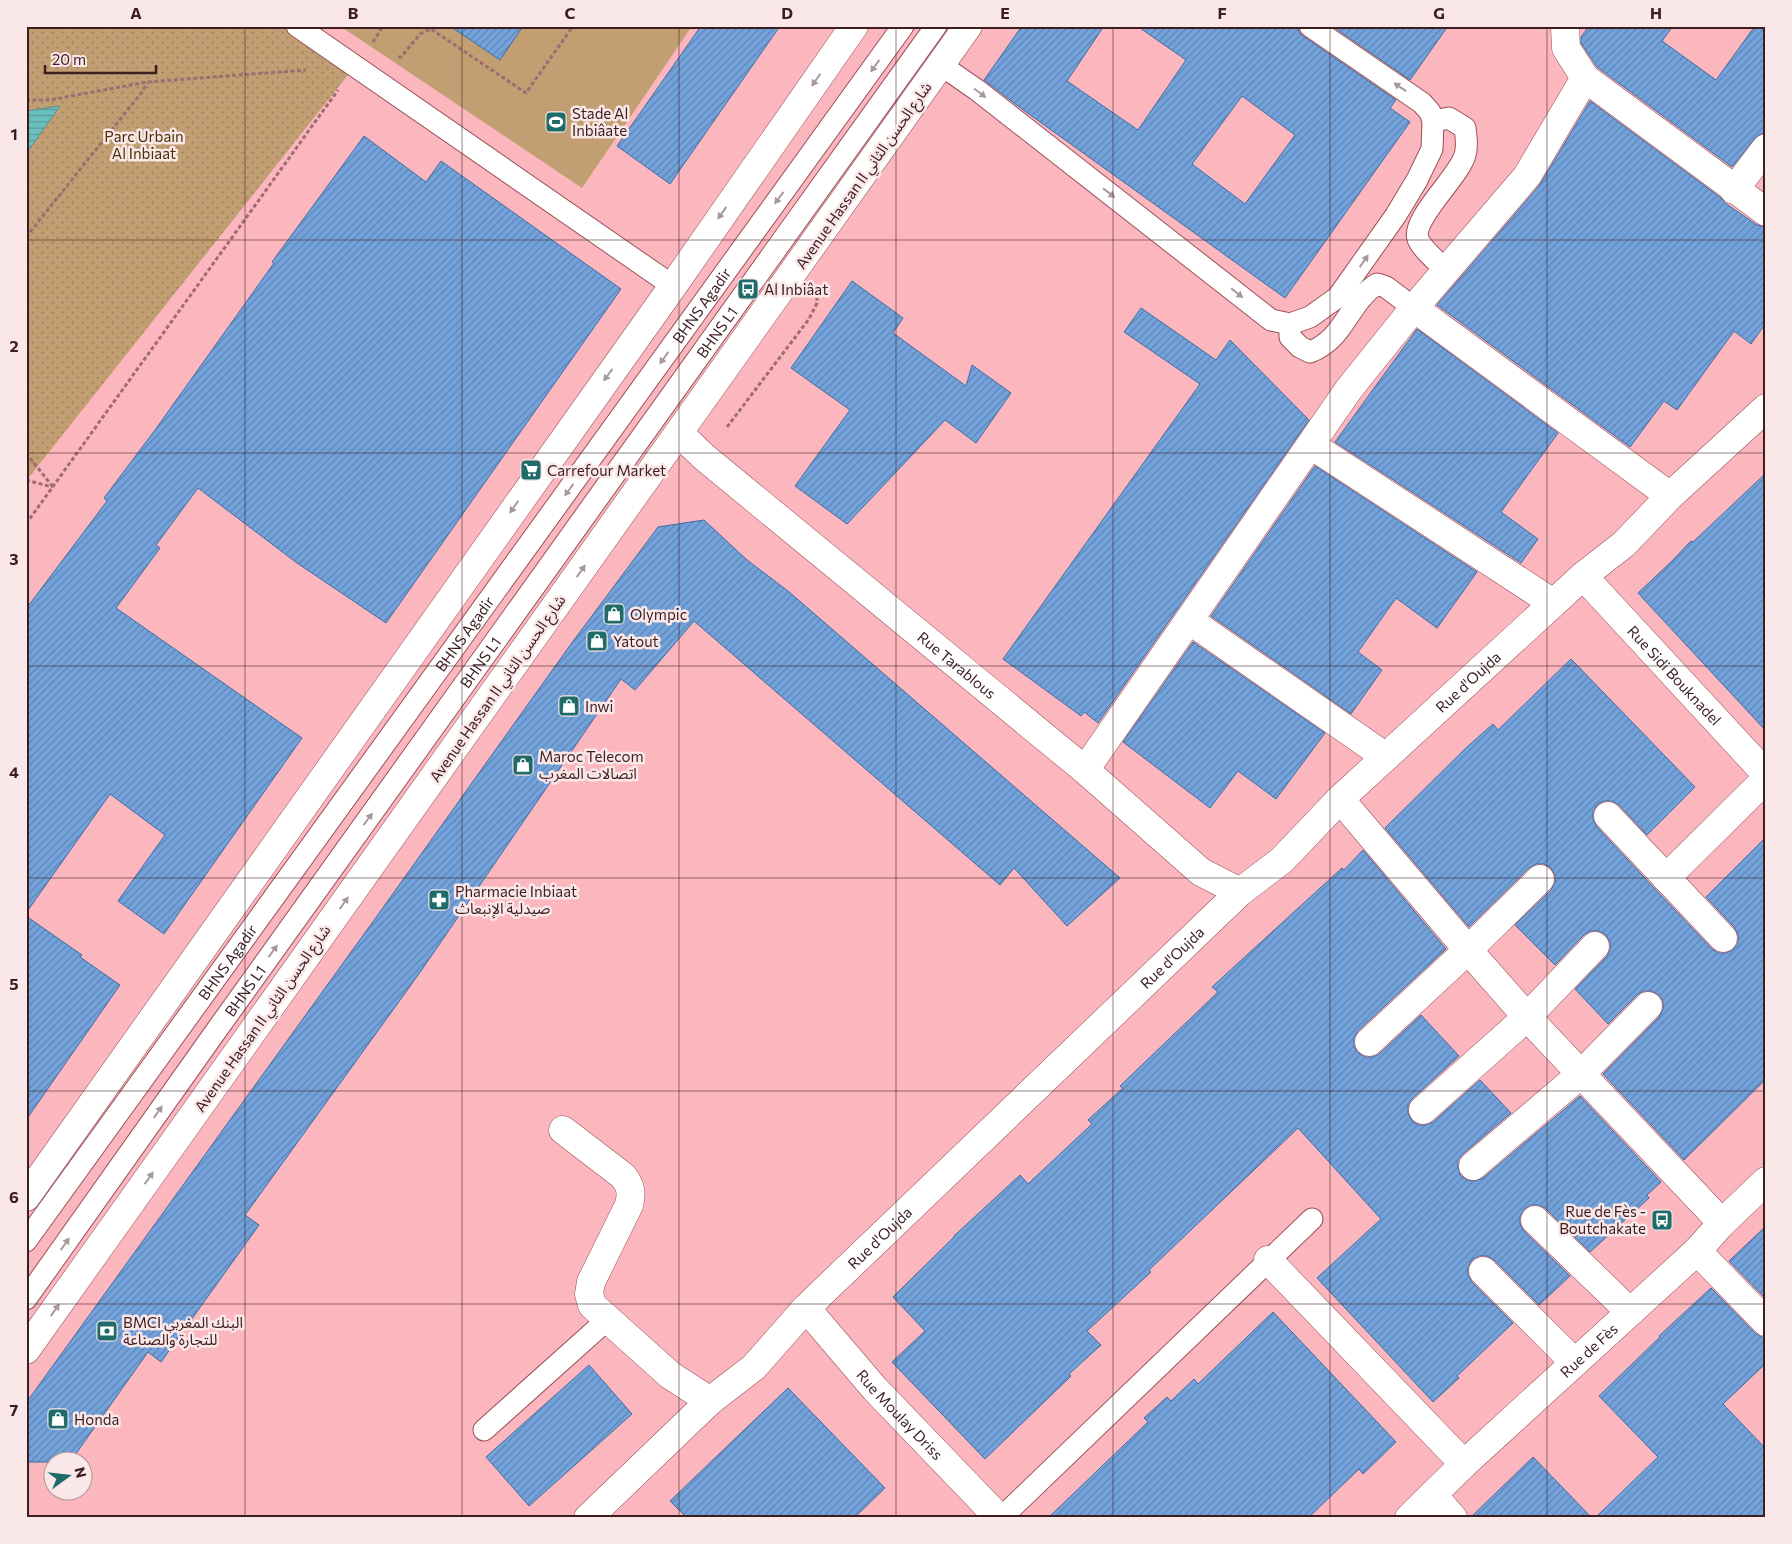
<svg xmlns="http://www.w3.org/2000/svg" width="1792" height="1544" font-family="Commissioner,'Noto Sans Arabic',sans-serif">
<defs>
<pattern id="park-dots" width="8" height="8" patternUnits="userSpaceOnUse" patternTransform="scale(1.25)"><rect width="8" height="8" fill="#c29f72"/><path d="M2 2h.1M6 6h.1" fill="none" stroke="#9f815d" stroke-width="1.8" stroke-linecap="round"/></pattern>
<pattern id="water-rules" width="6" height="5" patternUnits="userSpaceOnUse" patternTransform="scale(1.25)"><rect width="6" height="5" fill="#6ac0be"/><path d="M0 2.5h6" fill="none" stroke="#589b9a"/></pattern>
<pattern id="building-hatch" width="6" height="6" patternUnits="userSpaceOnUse" patternTransform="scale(1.25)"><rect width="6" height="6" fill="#73a3dc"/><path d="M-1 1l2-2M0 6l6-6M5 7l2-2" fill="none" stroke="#6084b2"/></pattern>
</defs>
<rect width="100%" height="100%" fill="#fbb7bd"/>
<path fill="url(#park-dots)" d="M26,26H283L355,66L26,481Z"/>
<path fill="#c29f72" d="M340,26H692L582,188Z"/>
<path fill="url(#water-rules)" stroke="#5c8f8f" d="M60,106L26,154V111Z"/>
<g fill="url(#building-hatch)" stroke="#406da3" fill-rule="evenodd">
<path d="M450,26H523L500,60Z"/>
<path d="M701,26H780L670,184L617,146Z"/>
<path d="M1022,26H1104L1067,81L1138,130L1186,60L1137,26H1298L1299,32L1303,36L1396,100L1390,108L1410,122L1285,298L1022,109L984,80ZM1242,96L1295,135L1245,204L1192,164Z"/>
<path d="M1332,26H1448L1410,80Z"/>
<path d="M1589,26H1673L1662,41L1716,80L1755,26H1766V133L1760,134L1754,139L1732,167L1597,67L1581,43V37Z"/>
<path d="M1590,101L1721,198L1725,203L1757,225L1766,227V323L1751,344L1734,331L1677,410L1664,401L1630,447L1437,305L1539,186Z"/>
<path d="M364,136L426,182L441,161L621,289L386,623L297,563L198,488L156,545L160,548L116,608L302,738L164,934L118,901L165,835L110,794L26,913V609L107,501L104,498L155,430L274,263L272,262Z"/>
<path d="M852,281L903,318L893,333L966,386L972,365L1011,393L976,443L945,420L847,524L795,486L850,410L791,368Z"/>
<path d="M1141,308L1216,360L1230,340L1309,420L1098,723L1084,712L1081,716L1003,659L1200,384L1124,332Z"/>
<path d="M1417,329L1558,433L1501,512L1538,539L1521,563L1335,442Z"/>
<path d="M1315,466L1477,572L1437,628L1396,598L1358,652L1382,670L1351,714L1211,616Z"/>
<path d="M1766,473V731L1638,593L1671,562L1691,541L1693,542Z"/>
<path d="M704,520L747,560L788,591L1120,878L1067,926L1014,868L1000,885L694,621L635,690L621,679L421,971L245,1215L259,1225L161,1362L148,1352L70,1462H26V1403L372,923L571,644L658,527Z"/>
<path d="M1193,642L1325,733L1276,799L1238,771L1210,808L1123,742Z"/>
<path d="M1571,659L1695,787L1647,835L1619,805L1612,801H1604L1598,804L1593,811V819L1597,827L1655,889L1712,949L1718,953H1726L1733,950L1738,943V935L1734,927L1706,897L1766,837V1079L1684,1160L1603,1074L1659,1017L1663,1009V1001L1659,995L1651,991H1643L1637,995L1608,1024L1575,989L1607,956L1610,950V942L1606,935L1599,931H1590L1584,935L1555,965L1515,925L1551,890L1555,883V875L1551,868L1544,864H1536L1529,868L1469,927L1385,828L1467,747L1493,724L1498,730Z"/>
<path d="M1363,850L1446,949L1358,1031L1354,1038V1046L1357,1052L1365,1057H1373L1379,1054L1421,1015L1459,1056L1412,1099L1408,1105V1113L1412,1121L1418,1125H1426L1433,1122L1480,1080L1511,1113L1463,1154L1458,1160V1168L1461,1176L1467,1180L1475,1181L1483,1178L1580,1096L1661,1182L1647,1195L1649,1198L1590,1252L1545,1208L1539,1205H1531L1524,1209L1520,1217V1224L1524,1231L1570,1276L1539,1305L1494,1260L1487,1256H1479L1472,1260L1468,1267V1275L1472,1282L1513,1323L1457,1376L1459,1378L1433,1402L1317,1278L1381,1219L1298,1128L1149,1270L1151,1272L1087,1331L1101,1345L1069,1374L1071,1376L985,1459L892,1362L925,1331L893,1297L954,1237V1236L1020,1175L1028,1184L1092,1124L1088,1120L1123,1088L1120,1086L1218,992L1212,987L1342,868L1344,870Z"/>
<path d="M26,916L82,955L80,957L120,985L26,1120Z"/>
<path d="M1766,1226V1299L1729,1261Z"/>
<path d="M1711,1288L1755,1333L1761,1337H1766V1363L1723,1404L1766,1449V1518H1595L1658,1457L1599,1396L1660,1337L1659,1336Z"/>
<path d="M1273,1312L1396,1442L1363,1474L1359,1469L1308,1518H1048L1148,1422L1144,1418L1167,1397L1171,1401L1194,1379L1198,1384Z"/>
<path d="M589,1365L632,1414L529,1506L486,1457Z"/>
<path d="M788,1388L885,1488L854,1518H687L670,1501Z"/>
<path d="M1533,1457L1592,1518H1470L1500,1489Z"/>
</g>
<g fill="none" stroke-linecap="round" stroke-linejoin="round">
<g stroke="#9b515a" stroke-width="23">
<g id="lane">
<path d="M297,26L673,286"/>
<path d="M941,65L977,90L1271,320L1290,324L1310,317L1338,297L1396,215L1417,180L1432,149L1433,121L1430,112L1422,103L1310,26"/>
<path d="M1433,121L1449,118L1465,128C1466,137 1468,146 1465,155C1459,177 1411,219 1418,239C1421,248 1439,263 1446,271"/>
<path d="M1290,324V337L1300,347L1310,352C1345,339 1349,301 1377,284L1386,287L1414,308"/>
<path id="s1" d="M26,1241L903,26"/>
<path id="s2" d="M26,1299L216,1031L936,26"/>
<path d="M484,1430L608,1319"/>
<path d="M1001,1518L1312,1219"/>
</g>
</g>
<g stroke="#9b515a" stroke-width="29">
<g id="street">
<path d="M1565,26L1566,48L1585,78L1766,212"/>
<path d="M1734,190L1766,148"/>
<path d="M1414,308L1670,496"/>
<path id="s3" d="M679,433L704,457L1085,770L1201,872L1240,892"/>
<path d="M1311,445L1553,603"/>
<path id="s4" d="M1583,576L1766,774"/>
<path d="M1189,620L1386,757"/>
<path d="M1085,770L1349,389L1414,308L1527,176L1585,78"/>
<path d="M1340,799L1468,950L1527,1017L1722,1223"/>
<path d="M1608,816L1723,938"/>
<path d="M1666,878L1766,779"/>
<path d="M1369,1042L1468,950L1540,879"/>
<path d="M1423,1110L1527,1017L1595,946"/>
<path d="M563,1130L623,1176C631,1186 632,1193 629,1205L591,1282L589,1294L592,1305L670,1375L710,1401"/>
<path d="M1473,1166L1581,1074L1648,1006"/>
<path d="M1535,1220L1630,1312"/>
<path d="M1697,1251L1766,1322"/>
<path d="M1268,1260L1464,1464"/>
<path d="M1483,1271L1574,1362"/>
<path id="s5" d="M806,1308L875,1389L999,1518"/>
<path d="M1433,1495L1453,1518"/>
<path id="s6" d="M588,1518L710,1401L754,1367L806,1308L1240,892L1282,860L1340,799L1583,576L1624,544L1670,496L1766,408"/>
</g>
</g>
<g stroke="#9b515a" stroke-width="29">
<g id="secondary">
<path d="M26,1197L673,286L854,26"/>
<path d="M26,1350L968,26"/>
<path id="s7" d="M1409,1518L1464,1464L1697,1251L1722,1223L1766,1181"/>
</g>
</g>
<g stroke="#9e6c71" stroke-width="3" stroke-dasharray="4 2.5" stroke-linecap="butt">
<path d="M373,42L383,26"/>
<path d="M398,57H401L420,34L431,29L526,93L573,26"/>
<path d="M26,100H50L147,82L306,70"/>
<path d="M26,237L142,92L147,83"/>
<path d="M727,427L809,319L817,303V298"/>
<path d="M26,453L53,487"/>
<path d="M26,480L52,487"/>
<path d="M26,524L338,90"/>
</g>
<use href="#lane" stroke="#fff" stroke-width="21"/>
<use href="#street" stroke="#fff" stroke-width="28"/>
<use href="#secondary" stroke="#fff" stroke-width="28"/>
</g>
<defs><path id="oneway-solid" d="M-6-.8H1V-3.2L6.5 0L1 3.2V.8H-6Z" transform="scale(1.25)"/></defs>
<g fill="#a7999b">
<use href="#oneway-solid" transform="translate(875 66) rotate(126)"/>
<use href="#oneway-solid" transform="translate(816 80) rotate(125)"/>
<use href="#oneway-solid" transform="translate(1400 87) rotate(-146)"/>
<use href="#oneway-solid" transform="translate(980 93) rotate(37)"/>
<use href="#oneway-solid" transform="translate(1109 193) rotate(38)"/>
<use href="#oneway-solid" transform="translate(779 198) rotate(126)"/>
<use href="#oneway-solid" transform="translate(722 213) rotate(125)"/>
<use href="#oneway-solid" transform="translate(1364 261) rotate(-55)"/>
<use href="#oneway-solid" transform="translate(1237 293) rotate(38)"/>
<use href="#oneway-solid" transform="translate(664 358) rotate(126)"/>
<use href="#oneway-solid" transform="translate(608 375) rotate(126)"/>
<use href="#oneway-solid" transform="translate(569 490) rotate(126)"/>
<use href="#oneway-solid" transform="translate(514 507) rotate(125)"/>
<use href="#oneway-solid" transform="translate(581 571) rotate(-55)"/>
<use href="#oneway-solid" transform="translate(368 819) rotate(-54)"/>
<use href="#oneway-solid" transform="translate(344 903) rotate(-55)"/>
<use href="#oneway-solid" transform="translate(273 951) rotate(-54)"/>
<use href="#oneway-solid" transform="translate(158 1112) rotate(-55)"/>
<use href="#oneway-solid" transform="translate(149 1178) rotate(-55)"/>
<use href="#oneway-solid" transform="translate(65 1244) rotate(-55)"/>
<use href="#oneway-solid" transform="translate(55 1310) rotate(-55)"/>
</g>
<path fill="none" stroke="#3c1d20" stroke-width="1" stroke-opacity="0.55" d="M245,26V1518M462,26V1518M679,26V1518M896,26V1518M1113,26V1518M1330,26V1518M1547,26V1518M26,240H1766M26,453H1766M26,666H1766M26,878H1766M26,1091H1766M26,1304H1766"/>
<defs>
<g id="stadium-square" transform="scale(1.125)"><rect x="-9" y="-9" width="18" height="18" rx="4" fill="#1f6b6a" stroke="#fae8e9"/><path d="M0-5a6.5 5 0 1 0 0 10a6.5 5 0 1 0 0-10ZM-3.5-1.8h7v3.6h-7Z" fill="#fff"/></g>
<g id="bus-square" transform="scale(1.125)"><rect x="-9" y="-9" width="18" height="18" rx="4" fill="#1f6b6a" stroke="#fae8e9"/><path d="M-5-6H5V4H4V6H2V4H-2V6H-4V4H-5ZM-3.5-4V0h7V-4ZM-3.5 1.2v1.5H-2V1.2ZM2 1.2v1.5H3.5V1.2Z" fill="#fff"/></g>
<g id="supermarket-square" transform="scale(1.125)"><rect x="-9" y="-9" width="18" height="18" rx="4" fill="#1f6b6a" stroke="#fae8e9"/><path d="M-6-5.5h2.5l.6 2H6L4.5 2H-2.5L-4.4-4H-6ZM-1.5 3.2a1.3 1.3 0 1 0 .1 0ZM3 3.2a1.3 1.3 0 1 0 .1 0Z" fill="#fff"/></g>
<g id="shop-square" transform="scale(1.125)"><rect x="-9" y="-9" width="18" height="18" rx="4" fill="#1f6b6a" stroke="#fae8e9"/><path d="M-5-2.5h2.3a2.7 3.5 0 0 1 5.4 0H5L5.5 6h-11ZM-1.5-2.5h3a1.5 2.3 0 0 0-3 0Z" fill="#fff"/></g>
<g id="pharmacy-square" transform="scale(1.125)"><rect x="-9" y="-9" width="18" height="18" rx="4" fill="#1f6b6a" stroke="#fae8e9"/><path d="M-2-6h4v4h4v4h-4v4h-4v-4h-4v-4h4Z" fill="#fff"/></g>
<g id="bank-square" transform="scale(1.125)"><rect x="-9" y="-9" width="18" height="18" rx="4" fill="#1f6b6a" stroke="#fae8e9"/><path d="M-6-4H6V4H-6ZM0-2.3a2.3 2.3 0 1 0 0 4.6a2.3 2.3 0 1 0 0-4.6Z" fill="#fff"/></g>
</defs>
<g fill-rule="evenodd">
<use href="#stadium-square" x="556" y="122"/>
<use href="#bus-square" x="748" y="289"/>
<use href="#supermarket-square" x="531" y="470"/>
<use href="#shop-square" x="614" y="614"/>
<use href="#shop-square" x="597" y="641"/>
<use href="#shop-square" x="569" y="706"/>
<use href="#shop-square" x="523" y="765"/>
<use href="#pharmacy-square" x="439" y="900"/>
<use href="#bus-square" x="1662" y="1220"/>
<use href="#bank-square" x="107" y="1331"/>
<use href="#shop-square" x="58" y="1419"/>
</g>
<g text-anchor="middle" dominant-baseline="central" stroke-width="5" stroke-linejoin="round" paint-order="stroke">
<g font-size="15" fill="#3c1d20" stroke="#fae8e9" text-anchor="start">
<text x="572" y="113">Stade Al<tspan x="572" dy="17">Inbiâate</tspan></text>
<text x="764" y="289">Al Inbiâat</text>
<text x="547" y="470">Carrefour Market</text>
<text x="630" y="614">Olympic</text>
<text x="613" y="641">Yatout</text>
<text x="585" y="706">Inwi</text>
<text x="539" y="756">Maroc Telecom<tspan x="539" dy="17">اتصالات المغرب</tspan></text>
<text x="455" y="891">Pharmacie Inbiaat<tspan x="455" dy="17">صيدلية الإنبعاث</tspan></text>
<text x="1646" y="1211" text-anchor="end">Rue de Fès -<tspan x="1646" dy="17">Boutchakate</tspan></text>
<text x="123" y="1322">BMCI البنك المغربي<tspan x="123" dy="17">للتجارة والصناعة</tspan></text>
<text x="74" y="1419">Honda</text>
</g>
<g font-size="15" fill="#4a2f02" stroke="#fae8e9">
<text x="144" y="136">Parc Urbain<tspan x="144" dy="17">Al Inbiaat</tspan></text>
</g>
<g font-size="15" fill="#3c1d20" stroke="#fae8e9">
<text transform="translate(863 175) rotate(-55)">Avenue Hassan II شارع الحسن الثاني</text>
<text stroke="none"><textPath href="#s1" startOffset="1154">BHNS Agadir</textPath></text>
<text stroke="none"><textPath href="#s2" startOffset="1188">BHNS L1</textPath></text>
<text stroke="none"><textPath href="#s1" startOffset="749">BHNS Agadir</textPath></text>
<text stroke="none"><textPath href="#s2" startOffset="782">BHNS L1</textPath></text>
<text stroke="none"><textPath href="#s3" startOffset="362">Rue Tarablous</textPath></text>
<text stroke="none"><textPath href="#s4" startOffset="135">Rue Sidi Bouknadel</textPath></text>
<text stroke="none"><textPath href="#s6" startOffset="1215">Rue d'Oujda</textPath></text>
<text transform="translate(497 688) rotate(-55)">Avenue Hassan II شارع الحسن الثاني</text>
<text stroke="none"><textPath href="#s6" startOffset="810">Rue d'Oujda</textPath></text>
<text stroke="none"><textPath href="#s1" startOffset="344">BHNS Agadir</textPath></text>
<text stroke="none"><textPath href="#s2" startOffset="378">BHNS L1</textPath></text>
<text transform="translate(262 1018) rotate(-55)">Avenue Hassan II شارع الحسن الثاني</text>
<text stroke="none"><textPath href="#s6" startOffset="405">Rue d'Oujda</textPath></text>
<text stroke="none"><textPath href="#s7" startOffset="246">Rue de Fès</textPath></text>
<text stroke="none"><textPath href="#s5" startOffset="142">Rue Moulay Driss</textPath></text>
</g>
</g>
<rect width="1792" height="1544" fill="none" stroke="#fae8e9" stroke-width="55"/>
<g transform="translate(68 1476) rotate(75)"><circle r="24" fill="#fae8e9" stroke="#ae9799"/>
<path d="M0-4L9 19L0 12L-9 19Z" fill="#1f6b6a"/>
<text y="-8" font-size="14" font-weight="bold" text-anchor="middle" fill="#3c1d20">N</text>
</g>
<path d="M45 65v8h111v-8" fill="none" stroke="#3c1d20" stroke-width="2.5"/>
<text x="52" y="65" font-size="15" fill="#3c1d20" stroke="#fae8e9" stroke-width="4" paint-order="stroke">20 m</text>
<rect x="28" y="28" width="1736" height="1488" fill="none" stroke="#3c1d20" stroke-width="2"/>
<g font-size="16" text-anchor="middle" font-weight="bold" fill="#3c1d20">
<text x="136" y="19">A</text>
<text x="353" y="19">B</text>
<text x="570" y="19">C</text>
<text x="787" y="19">D</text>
<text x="1005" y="19">E</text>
<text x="1222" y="19">F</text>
<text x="1439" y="19">G</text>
<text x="1656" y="19">H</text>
<text x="14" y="140">1</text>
<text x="14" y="352">2</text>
<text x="14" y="565">3</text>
<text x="14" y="778">4</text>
<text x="14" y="990">5</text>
<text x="14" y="1203">6</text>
<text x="14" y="1416">7</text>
</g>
</svg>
